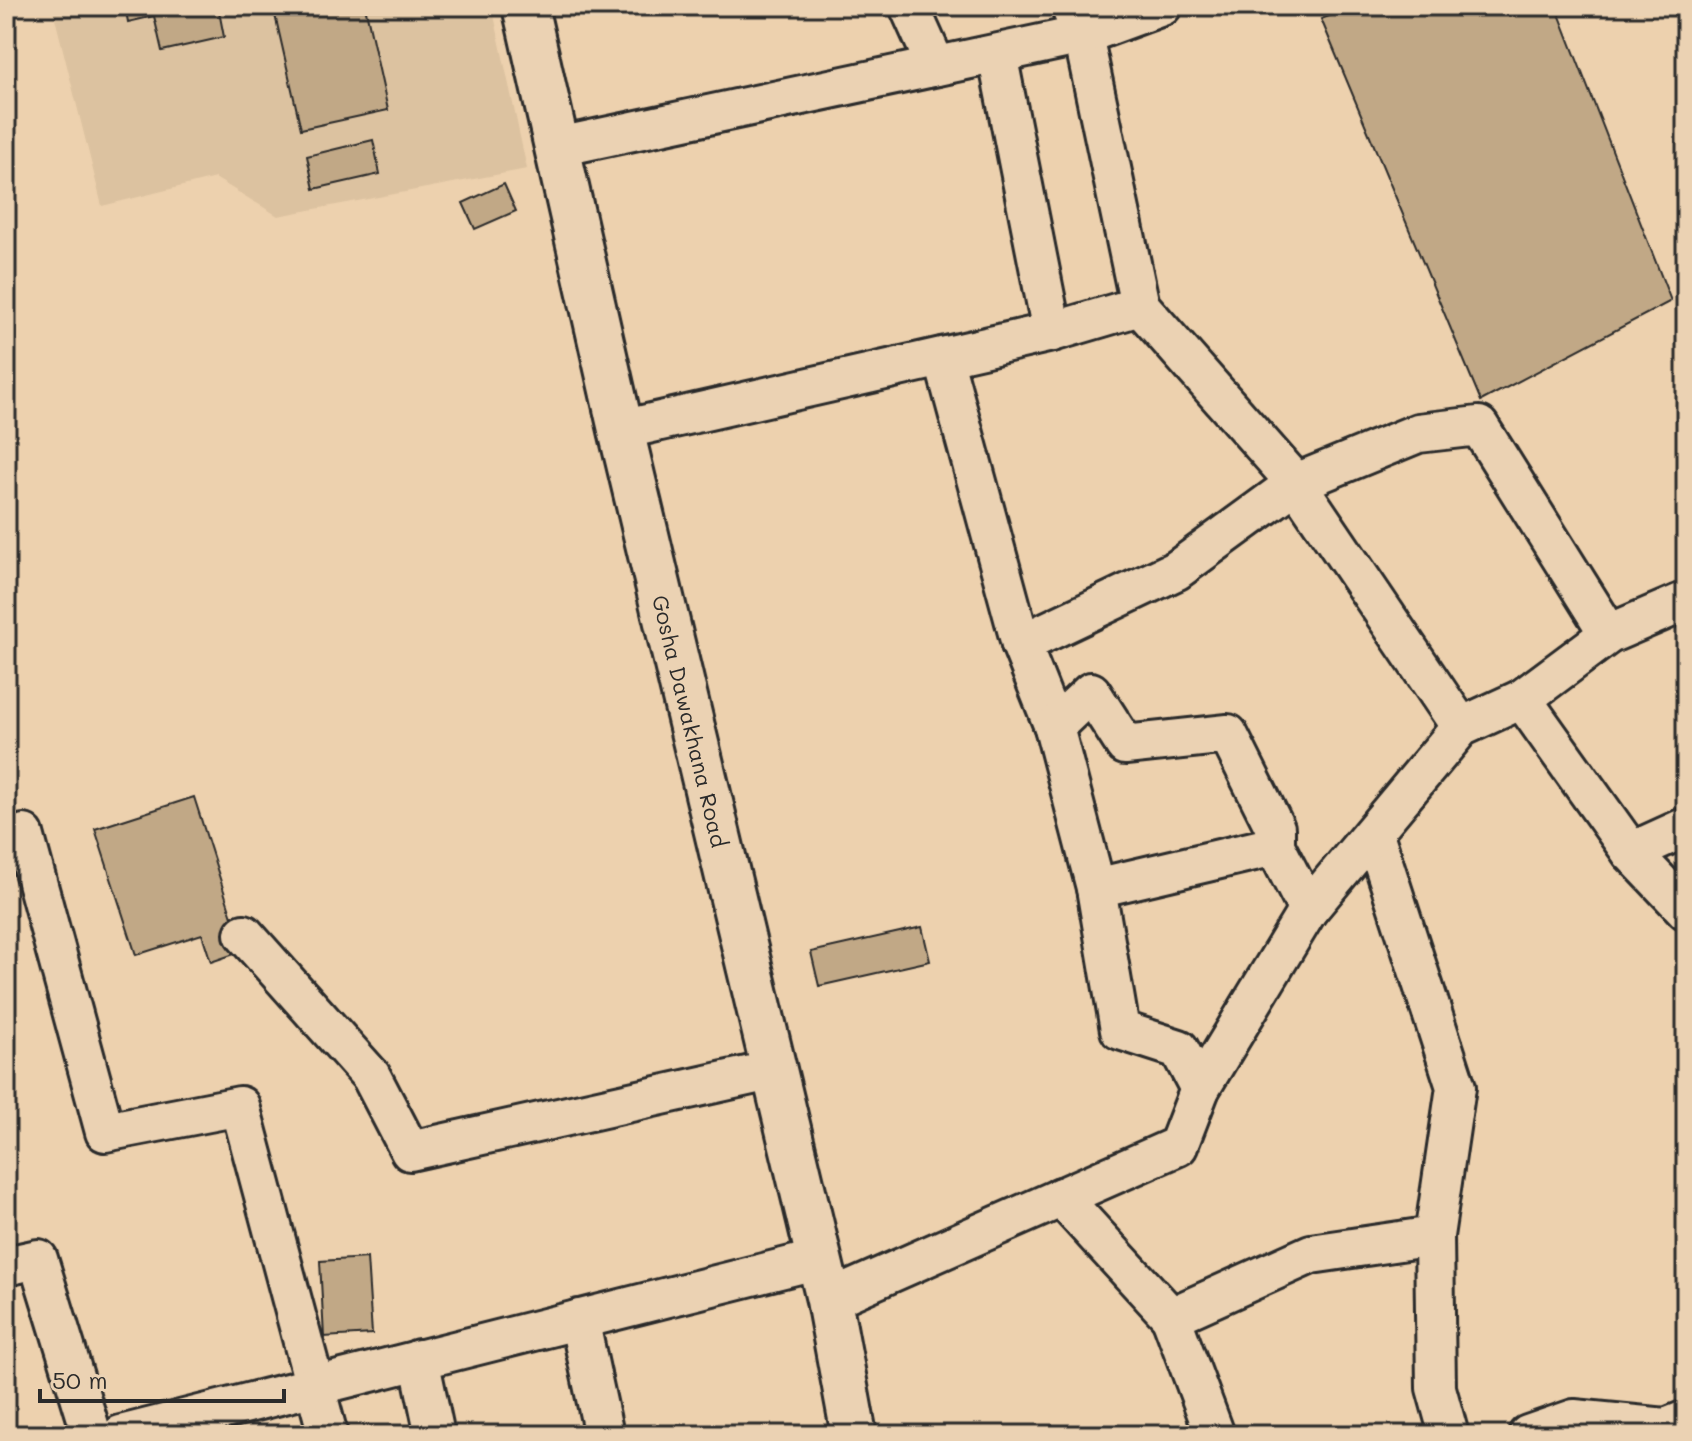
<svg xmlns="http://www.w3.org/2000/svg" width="1692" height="1441" font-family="Mali,sans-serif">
<rect width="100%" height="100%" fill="#edd1ae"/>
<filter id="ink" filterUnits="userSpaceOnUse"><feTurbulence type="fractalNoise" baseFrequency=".0125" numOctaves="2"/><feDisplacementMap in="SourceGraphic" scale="16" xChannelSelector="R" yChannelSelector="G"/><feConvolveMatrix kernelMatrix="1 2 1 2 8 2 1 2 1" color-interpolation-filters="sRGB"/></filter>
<g filter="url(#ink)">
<path fill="#dcc2a0" d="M52,6H492L527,169L278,216L215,178L102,206Z"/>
<g fill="#c1a886" stroke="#2b2b2b" stroke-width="2">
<path d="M125,6H218L224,37L162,51L154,16L128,22Z"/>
<path d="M273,6H365L388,110L301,129Z"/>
<path d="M1356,6H1556L1671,301L1481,401L1321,19Z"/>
<path d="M373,140L380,174L314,189L307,156Z"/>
<path d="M504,184L516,211L475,229L463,203Z"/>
<path d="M194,797L243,951L211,962L202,934L136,955L95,829Z"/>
<path d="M922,927L930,961L819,986L811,952Z"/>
<path d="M367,1258L372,1334L324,1337L320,1261Z"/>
</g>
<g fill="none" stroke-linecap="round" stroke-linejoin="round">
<g stroke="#2b2b2b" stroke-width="44">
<g id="street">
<path d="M909,6L936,66"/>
<path d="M1070,6L1083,35L1140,306L1296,483L1461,727"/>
<path d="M997,54L1052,332"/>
<path d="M558,147L1083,35L1162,6"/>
<path d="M943,357L1021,644L1054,727L1096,888L1120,1030L1179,1049L1200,1089"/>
<path d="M621,430L1052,332L1140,306"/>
<path d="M1021,644L1177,570L1296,483L1418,433L1479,426L1609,634"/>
<path d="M1522,699L1631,852L1686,910"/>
<path d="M1054,727L1091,692L1125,745L1228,734L1275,828V846"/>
<path d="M24,834L105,1132L240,1106L328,1435"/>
<path d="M1374,834L1456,1087L1434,1236L1436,1388L1449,1435"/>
<path d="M1631,852L1686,827"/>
<path d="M1096,888L1275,846L1308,910"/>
<path d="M244,934L371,1076L410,1151L774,1070"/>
<path d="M1061,1197L1171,1317"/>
<path d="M6,1266L38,1259L92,1435"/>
<path d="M829,1300L1178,1146L1200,1089L1308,910L1461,727L1522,699L1609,634L1686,601"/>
<path d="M579,1319L604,1435"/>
<path d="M419,1359L435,1435"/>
<path d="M121,1435L819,1259"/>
<path d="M1215,1435L1171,1317L1311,1254L1434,1236"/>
<path d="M1528,1435L1574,1419L1666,1428L1686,1420"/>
</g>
</g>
<g stroke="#2b2b2b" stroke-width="50">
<g id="secondary">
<path id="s1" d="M525,6L621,430L829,1300L854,1435"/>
</g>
</g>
<use href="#street" stroke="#ebd2b3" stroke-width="38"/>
<use href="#secondary" stroke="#ebd2b3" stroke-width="44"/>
</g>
</g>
<g text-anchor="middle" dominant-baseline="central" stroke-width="8" stroke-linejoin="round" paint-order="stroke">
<g font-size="22" fill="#2b2b2b" stroke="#ebd2b3">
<text stroke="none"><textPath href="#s1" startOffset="734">Gosha Dawakhana Road</textPath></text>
</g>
</g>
<rect width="1692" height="1441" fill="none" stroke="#ebd2b3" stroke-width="32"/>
<rect x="16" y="16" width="1660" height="1409" fill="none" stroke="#2b2b2b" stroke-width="3" filter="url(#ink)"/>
<path d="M40 1389v12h244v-12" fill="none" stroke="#2b2b2b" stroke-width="4"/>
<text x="52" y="1389" font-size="24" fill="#2b2b2b" stroke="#ebd2b3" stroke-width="6" paint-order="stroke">50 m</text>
</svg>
